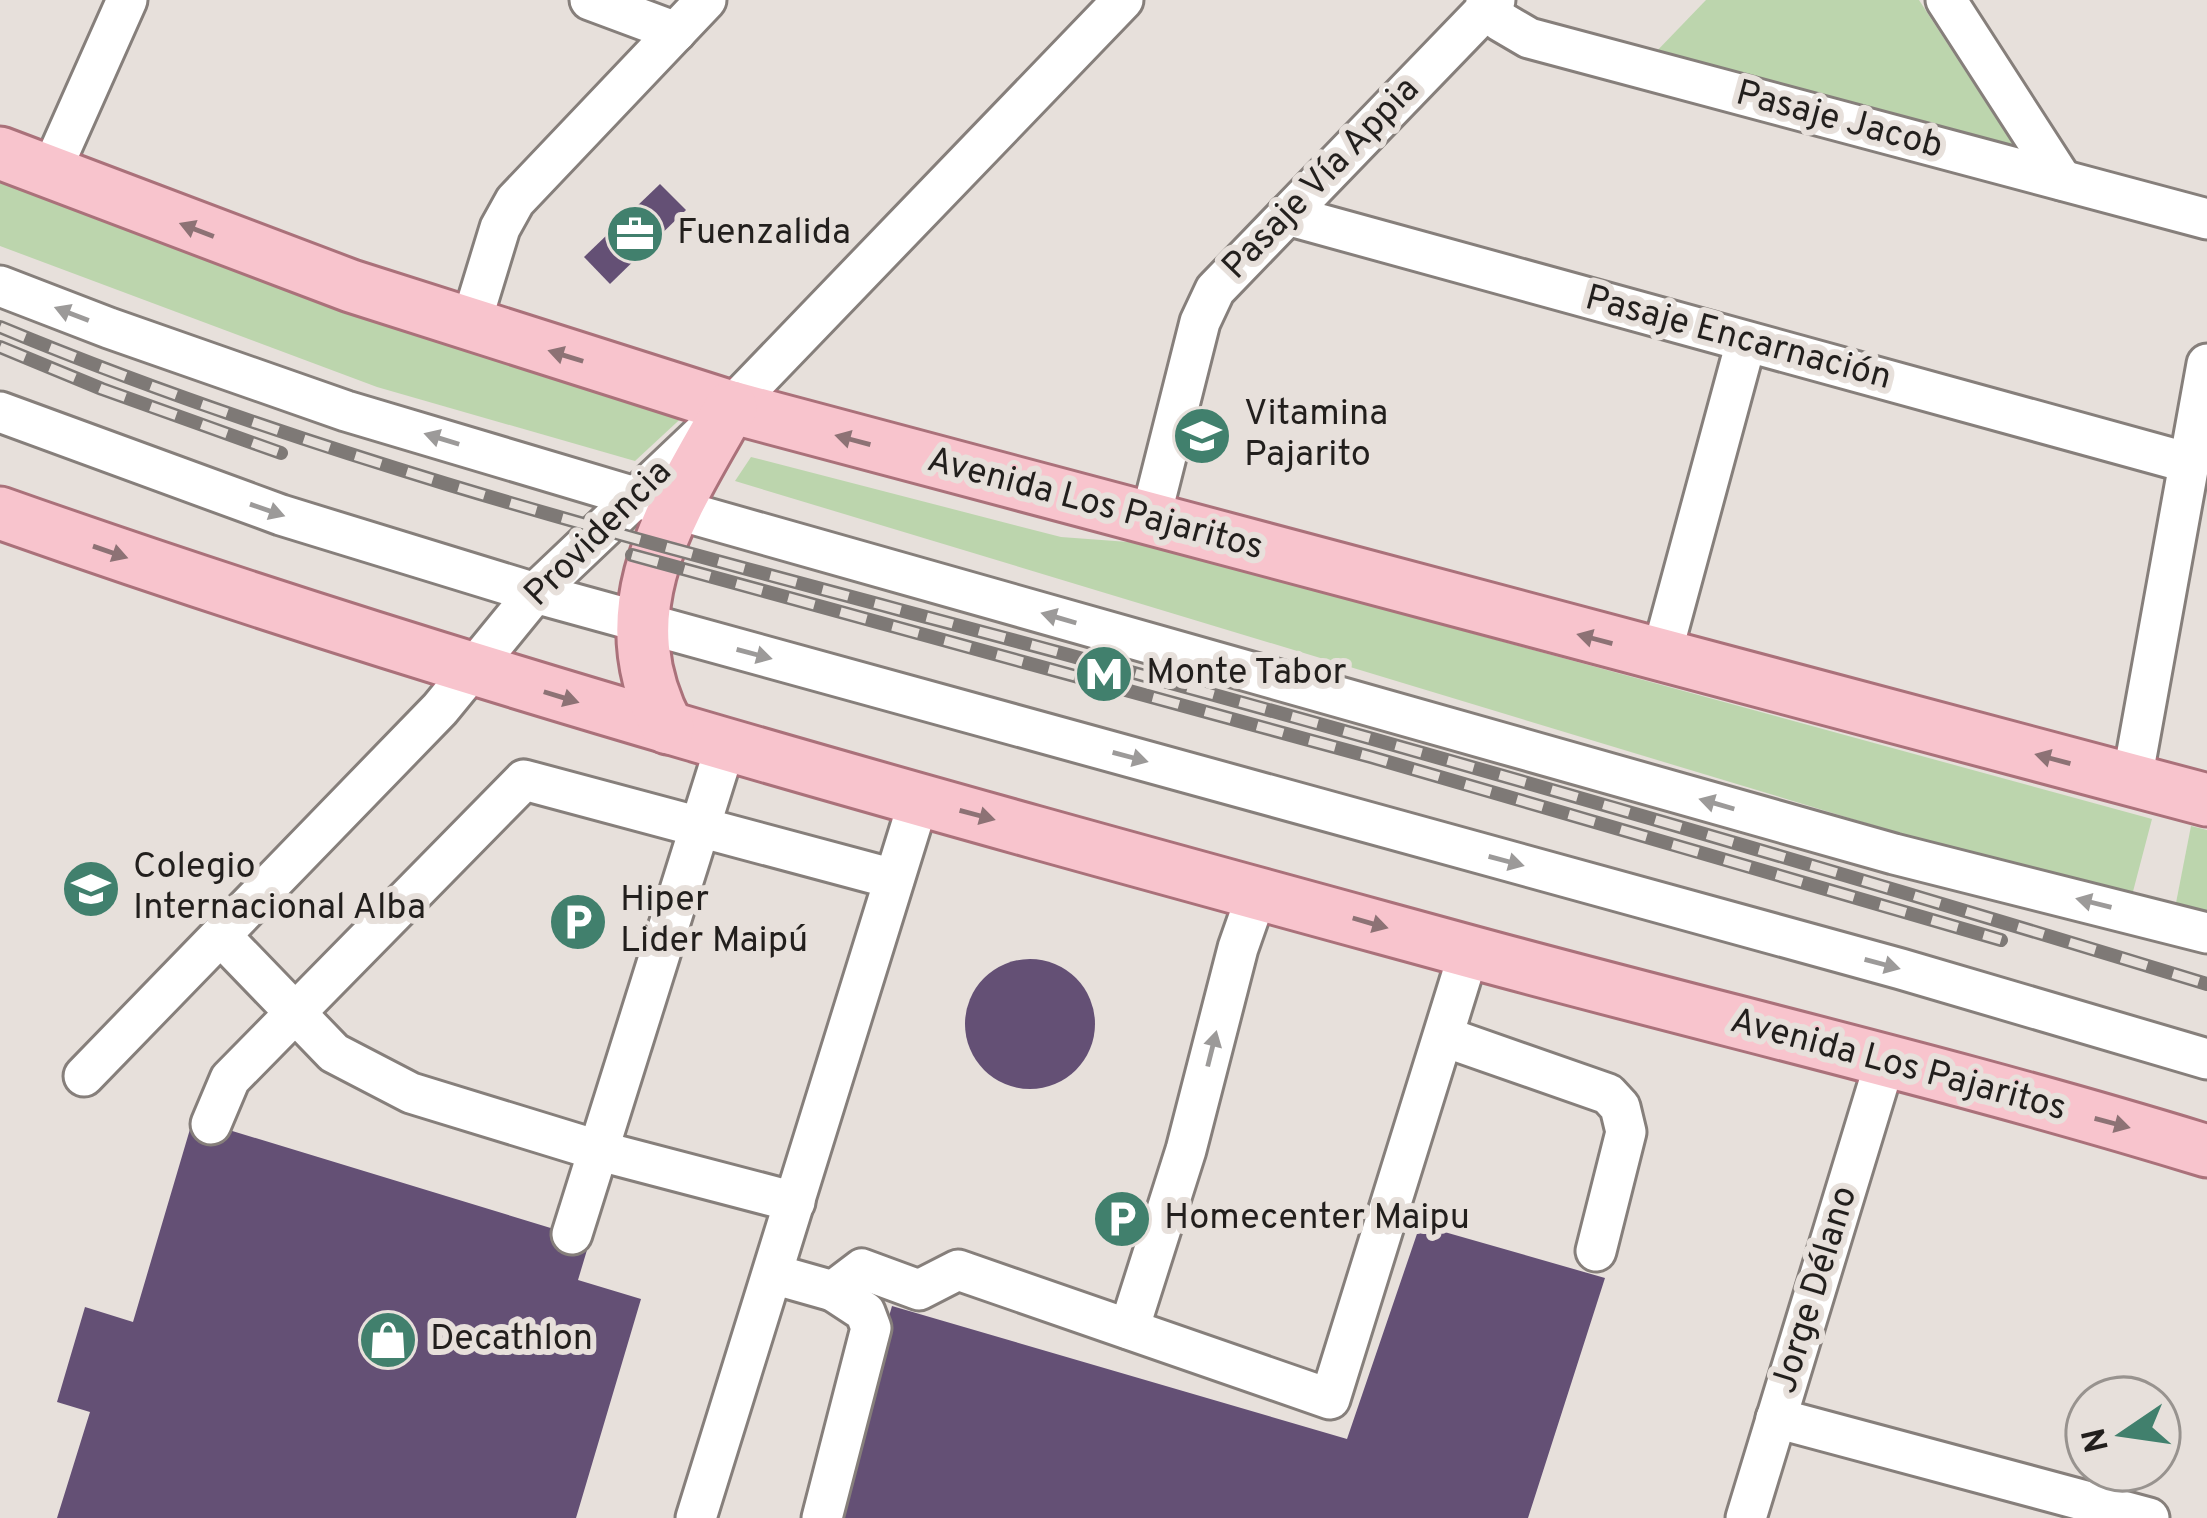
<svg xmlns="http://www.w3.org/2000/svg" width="2207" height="1518" font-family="Overpass,sans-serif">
<rect width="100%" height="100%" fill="#e7e0db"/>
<g fill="#bcd5ad">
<path d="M1706,0H1919L2022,158L1653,55Z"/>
<path d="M0,180L690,410L635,461L377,387L0,246Z"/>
<path d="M751,457L1061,537L1142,543L2152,819L2130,903L735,481Z"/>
<path d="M2191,826L2207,830V917L2175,908Z"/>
</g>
<g fill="#645075">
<path d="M660,184L686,210L610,284L584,257Z"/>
<circle cx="1030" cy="1024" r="65"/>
<path d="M193,1119L590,1240L578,1280L641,1299L576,1518H57L90,1412L57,1402L85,1307L133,1322Z"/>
<path d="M1420,1225L1605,1278L1528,1518H831L892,1306L1347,1439Z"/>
</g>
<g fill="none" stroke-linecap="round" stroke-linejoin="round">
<g stroke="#867f7b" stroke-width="45">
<g id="minor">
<path d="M590,0L676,32"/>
<path d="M1486,0L1500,21L1529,38L2207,219"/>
<path d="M1946,0L2062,180"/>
<path d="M50,173L127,0"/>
<path d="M1287,215L2189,463"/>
<path d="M0,286L109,328L346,411L675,509L1894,854L2207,933"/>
<path d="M470,326L500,228L515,201L706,0"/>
<path d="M0,412L281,515L535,593L1901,969L2207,1059"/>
<path d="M1150,520L1200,322L1215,290L1495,0"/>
<path d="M1661,656L1746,342"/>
<path d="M2132,780L2207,364"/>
<path d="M221,936L334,1053L411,1093L600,1151L795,1202"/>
<path d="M1445,1037L1608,1094L1620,1107L1626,1132L1596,1251"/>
<path d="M84,1076L440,709L535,593L731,407L1123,0"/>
<path d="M211,1124L230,1079L524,780L894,879"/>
<path d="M572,1234L726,744"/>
<path d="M773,1274L833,1291L862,1269L919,1290L958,1270L1330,1399L1469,952"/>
<path d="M1129,1329L1186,1150L1238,948L1258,891"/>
<path d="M1776,1418L2149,1518"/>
<path d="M696,1518L919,800"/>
<path d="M822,1518L871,1328L865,1312L833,1291"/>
<path d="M1746,1518L1885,1062"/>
</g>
</g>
<g stroke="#aa717a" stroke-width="57">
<g id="major">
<path d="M0,153L351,286L731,407L2207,800"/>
<path d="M0,513C483,684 978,817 1471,952C1716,1019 1964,1076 2207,1151"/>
<path d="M668,728C605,609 672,511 731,407"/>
</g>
</g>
<use href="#minor" stroke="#fff" stroke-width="39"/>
<use href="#major" stroke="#f8c4cd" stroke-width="51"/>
<g stroke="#7e7976" stroke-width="14">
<g id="rail">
<path d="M0,327C345,470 702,556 1061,653C1445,757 1827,868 2207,984"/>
<path d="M0,347L102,389L281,453"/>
<path d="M632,555L1371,757L2001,940"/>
</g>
</g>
<use href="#rail" stroke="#e7e0db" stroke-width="9" stroke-dasharray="27" stroke-linecap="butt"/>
</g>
<defs><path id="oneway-solid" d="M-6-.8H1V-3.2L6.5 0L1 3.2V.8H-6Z" transform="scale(3)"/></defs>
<g fill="#8d7275">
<use href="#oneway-solid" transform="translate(197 230) rotate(-159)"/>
<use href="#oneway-solid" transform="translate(566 356) rotate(-163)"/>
<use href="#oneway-solid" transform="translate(853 440) rotate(-165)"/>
<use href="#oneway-solid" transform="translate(110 552) rotate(19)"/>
<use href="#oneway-solid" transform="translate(1595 639) rotate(-165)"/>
<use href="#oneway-solid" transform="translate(561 697) rotate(17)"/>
<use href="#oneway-solid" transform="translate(2053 759) rotate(-165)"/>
<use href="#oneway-solid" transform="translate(977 815) rotate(15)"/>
<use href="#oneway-solid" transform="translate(1370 923) rotate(16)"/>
<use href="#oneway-solid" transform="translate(2112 1123) rotate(15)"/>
</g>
<g fill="#9c9a99">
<use href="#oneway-solid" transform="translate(72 314) rotate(-159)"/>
<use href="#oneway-solid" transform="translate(442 439) rotate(-163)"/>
<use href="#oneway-solid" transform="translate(267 510) rotate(19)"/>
<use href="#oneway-solid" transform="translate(1059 618) rotate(-164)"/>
<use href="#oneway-solid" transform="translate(754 654) rotate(15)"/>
<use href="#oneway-solid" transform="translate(1130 757) rotate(15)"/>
<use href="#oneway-solid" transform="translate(1717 804) rotate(-164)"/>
<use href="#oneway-solid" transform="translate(1506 861) rotate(15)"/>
<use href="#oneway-solid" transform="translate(2094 903) rotate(-166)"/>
<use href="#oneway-solid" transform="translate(1882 964) rotate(15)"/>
<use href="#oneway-solid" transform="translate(1212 1049) rotate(-76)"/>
</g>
<defs>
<g id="office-disc" transform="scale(3)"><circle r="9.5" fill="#41806d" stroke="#e7e0db"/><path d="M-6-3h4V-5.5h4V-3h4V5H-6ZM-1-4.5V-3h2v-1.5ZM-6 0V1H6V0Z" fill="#fff"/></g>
<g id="school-disc" transform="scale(3)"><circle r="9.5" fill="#41806d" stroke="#e7e0db"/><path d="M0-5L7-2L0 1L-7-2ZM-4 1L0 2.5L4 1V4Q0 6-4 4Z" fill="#fff"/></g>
<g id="metro-disc" transform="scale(3)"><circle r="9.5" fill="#41806d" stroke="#e7e0db"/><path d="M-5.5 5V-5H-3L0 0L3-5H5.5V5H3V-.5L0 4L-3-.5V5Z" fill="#fff"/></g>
<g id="parking-disc" transform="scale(3)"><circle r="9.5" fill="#41806d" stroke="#e7e0db"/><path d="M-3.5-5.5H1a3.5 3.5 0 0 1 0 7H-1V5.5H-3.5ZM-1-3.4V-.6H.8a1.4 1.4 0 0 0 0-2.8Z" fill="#fff"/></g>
<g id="shop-disc" transform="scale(3)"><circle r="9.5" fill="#41806d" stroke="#e7e0db"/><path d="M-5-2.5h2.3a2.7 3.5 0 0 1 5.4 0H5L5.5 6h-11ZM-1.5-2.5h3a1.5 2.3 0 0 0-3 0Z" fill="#fff"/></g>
</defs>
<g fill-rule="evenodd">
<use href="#office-disc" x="635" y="234"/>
<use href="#school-disc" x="1202" y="436"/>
<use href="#metro-disc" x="1104" y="674"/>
<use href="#school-disc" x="91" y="889"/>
<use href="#parking-disc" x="578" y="922"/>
<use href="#parking-disc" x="1122" y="1219"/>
<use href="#shop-disc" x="388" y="1340"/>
</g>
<g text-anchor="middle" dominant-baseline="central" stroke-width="12" stroke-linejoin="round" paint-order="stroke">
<g font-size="36" fill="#221f1d" stroke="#e7e0db">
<text transform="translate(1839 121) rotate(15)">Pasaje Jacob</text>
<text transform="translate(1322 179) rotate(-46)">Pasaje Vía Appia</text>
<text transform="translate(1738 339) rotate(15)">Pasaje Encarnación</text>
<text transform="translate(1095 505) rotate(15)">Avenida Los Pajaritos</text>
<text transform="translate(599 534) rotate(-45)">Providencia</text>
<text transform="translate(1898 1066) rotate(15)">Avenida Los Pajaritos</text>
<text transform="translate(1816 1290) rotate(-73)">Jorge Délano</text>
</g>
<g font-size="36" fill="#221f1d" stroke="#e7e0db" text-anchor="start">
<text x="677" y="234">Fuenzalida</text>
<text x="1244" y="415">Vitamina<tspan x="1244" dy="41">Pajarito</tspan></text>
<text x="1146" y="674">Monte Tabor</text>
<text x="133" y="868">Colegio<tspan x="133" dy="41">Internacional Alba</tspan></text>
<text x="620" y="901">Hiper<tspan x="620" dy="41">Lider Maipú</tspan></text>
<text x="1164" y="1219">Homecenter Maipu</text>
<text x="430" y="1340">Decathlon</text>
</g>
</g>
<g transform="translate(2123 1434) rotate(257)"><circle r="57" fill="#e7e0db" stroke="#98938f" stroke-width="3"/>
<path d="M0-9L21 45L0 30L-21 45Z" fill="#41806d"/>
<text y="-18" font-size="33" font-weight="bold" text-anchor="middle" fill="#221f1d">N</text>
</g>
</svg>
